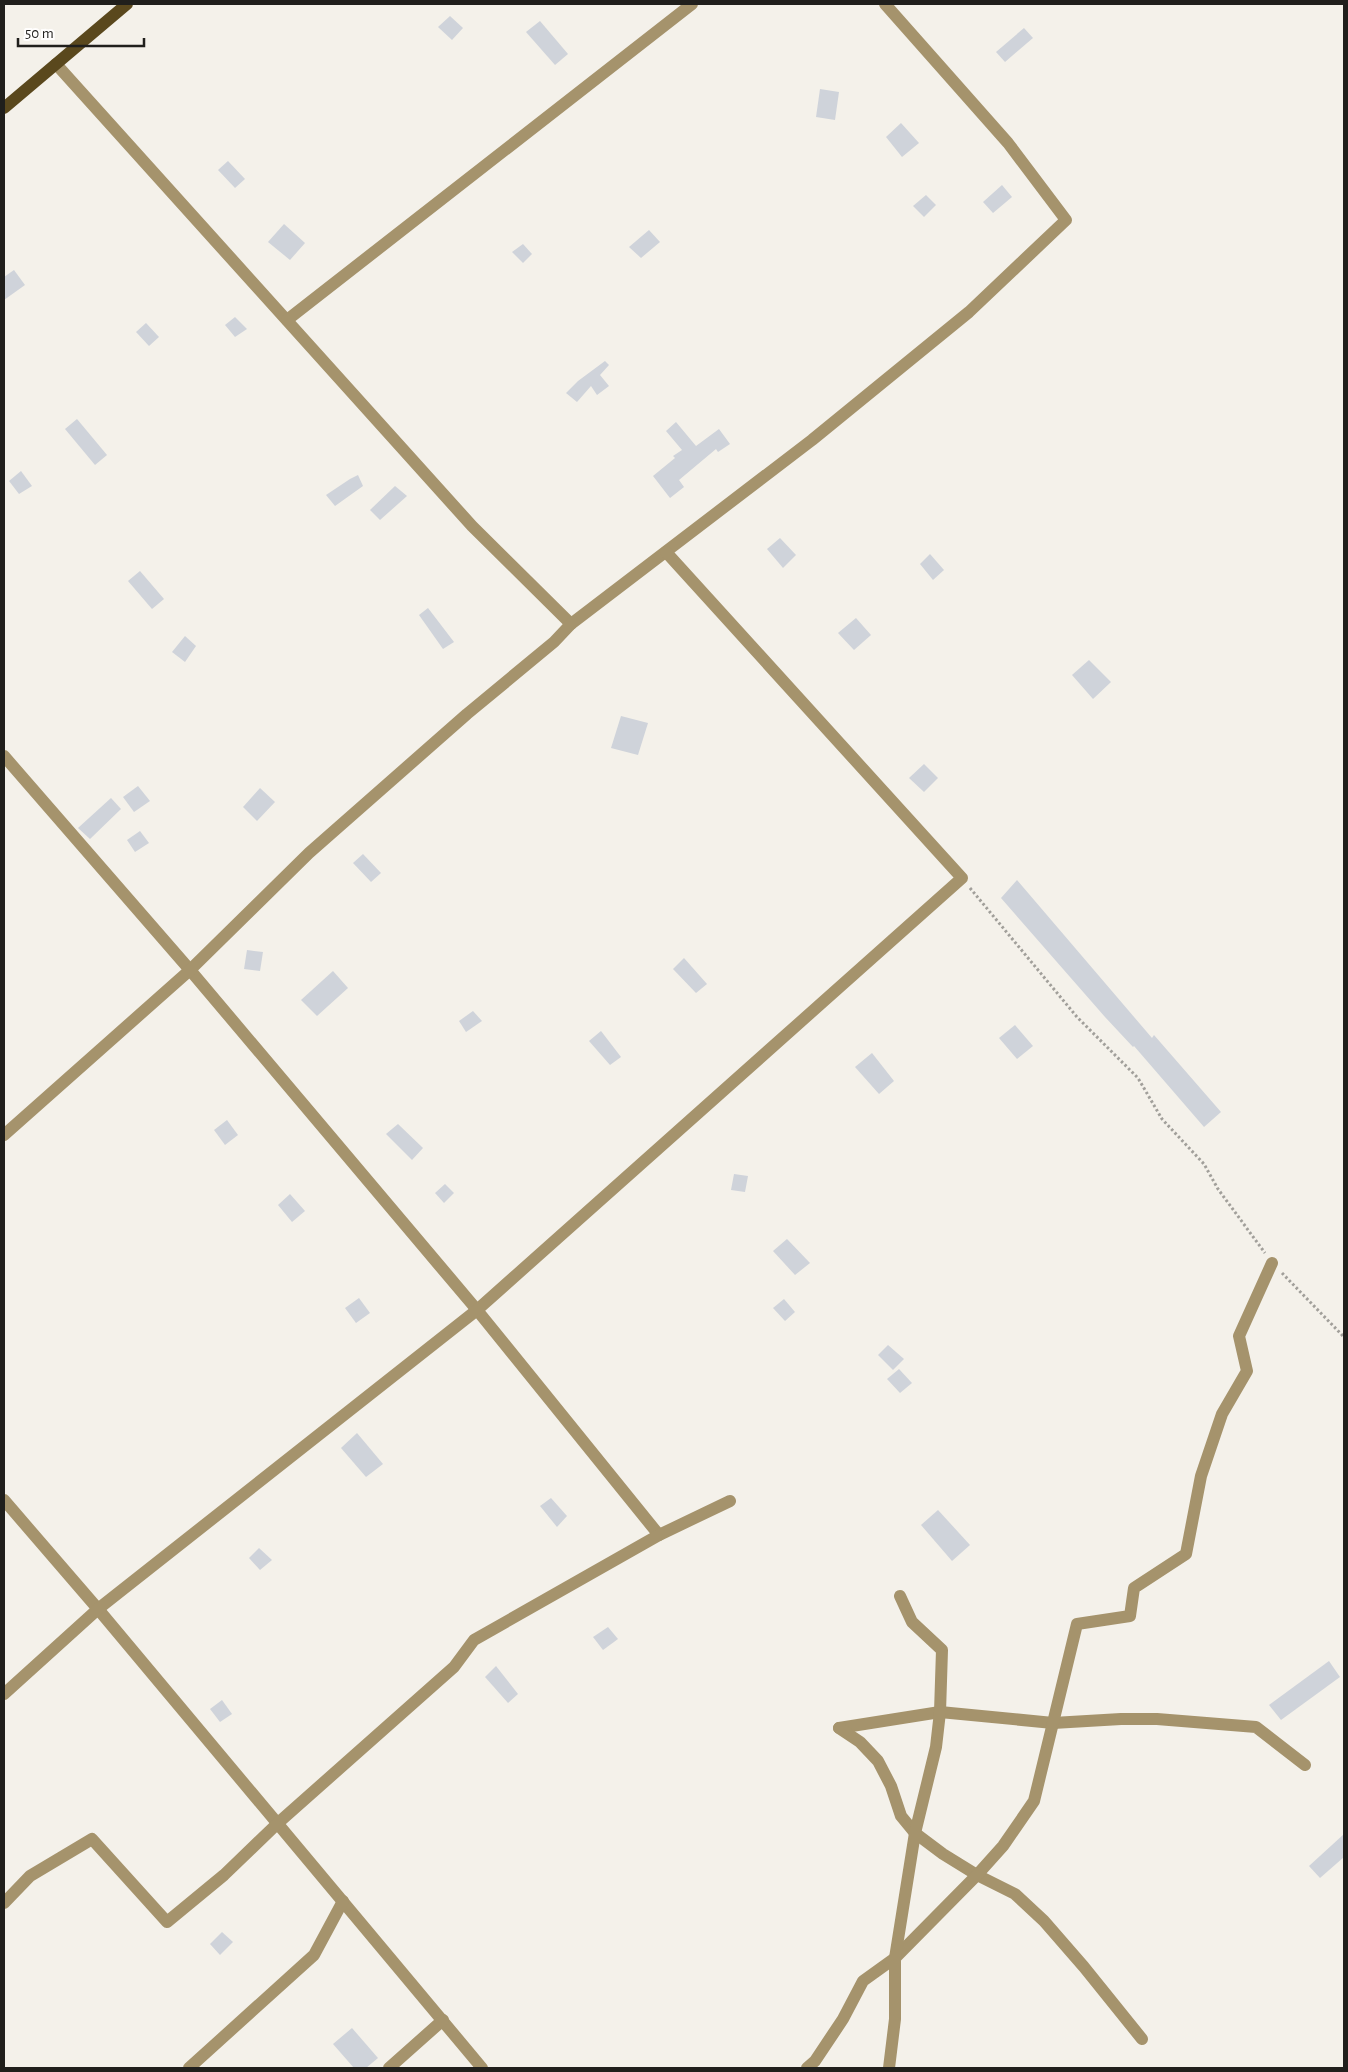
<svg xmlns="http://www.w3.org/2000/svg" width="1348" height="2072" font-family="'Alegreya Sans',sans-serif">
<rect width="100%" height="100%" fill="#f4f1ea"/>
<g fill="#cfd3da">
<path d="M450,16L463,28L452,40L438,27Z"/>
<path d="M540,21L568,54L555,65L526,32Z"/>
<path d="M1024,28L1033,38L1005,62L996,52Z"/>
<path d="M820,89L839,92L835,120L816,117Z"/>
<path d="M901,123L919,143L902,157L886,137Z"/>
<path d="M228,161L245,179L235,188L218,170Z"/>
<path d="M1002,185L1012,197L993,213L983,202Z"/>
<path d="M926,195L936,205L924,217L913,206Z"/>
<path d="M284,224L305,243L290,260L268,242Z"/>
<path d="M649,230L660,242L641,258L629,247Z"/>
<path d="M523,244L532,254L523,263L512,252Z"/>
<path d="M14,270L25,285L4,300V277Z"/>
<path d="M235,317L247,329L235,337L225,325Z"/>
<path d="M146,323L159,337L149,346L136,332Z"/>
<path d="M605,361L609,365L600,375L609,386L597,395L591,386L577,402L566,393L578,381Z"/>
<path d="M77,419L107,455L95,465L65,429Z"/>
<path d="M676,422L696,446L719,429L730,444L718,452L716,449L679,480L684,487L670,498L653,476L675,458L673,456L682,450L666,431Z"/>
<path d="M21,471L32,486L19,494L9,481Z"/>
<path d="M358,475L363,486L335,506L326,495L350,479Z"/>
<path d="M395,486L407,496L380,520L370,510Z"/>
<path d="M780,538L796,555L783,568L767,549Z"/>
<path d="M930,554L944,570L933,580L920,564Z"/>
<path d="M140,571L164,599L152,609L128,581Z"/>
<path d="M428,608L454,642L443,649L419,615Z"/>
<path d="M856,618L871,635L854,650L838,633Z"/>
<path d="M185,636L196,646L185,662L172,652Z"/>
<path d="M1089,660L1111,682L1093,699L1072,675Z"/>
<path d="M621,716L648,723L638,755L611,748Z"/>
<path d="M924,764L938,778L924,792L909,778Z"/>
<path d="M138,786L150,801L134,812L123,797Z"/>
<path d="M260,788L275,802L257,821L243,807Z"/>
<path d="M111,798L121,809L90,839L78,828Z"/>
<path d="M140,831L149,843L135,852L127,840Z"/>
<path d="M363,854L381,873L371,882L353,863Z"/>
<path d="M1017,880L1152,1038L1154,1035L1221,1112L1204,1127L1134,1046L1133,1047L1105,1017L1001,898Z"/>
<path d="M247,950L263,952L260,971L244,969Z"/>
<path d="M684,958L707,984L696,993L673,969Z"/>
<path d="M333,971L348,988L317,1016L301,1000Z"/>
<path d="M473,1011L482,1021L466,1032L459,1021Z"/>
<path d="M1015,1025L1033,1046L1017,1059L999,1038Z"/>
<path d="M601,1031L621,1057L610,1065L589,1041Z"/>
<path d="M872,1053L894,1081L879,1094L855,1067Z"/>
<path d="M227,1120L238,1135L225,1145L214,1130Z"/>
<path d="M398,1124L423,1148L412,1160L386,1134Z"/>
<path d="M734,1174L748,1176L745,1192L731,1190Z"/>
<path d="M445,1184L454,1193L444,1203L435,1193Z"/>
<path d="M290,1194L305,1211L292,1222L278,1205Z"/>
<path d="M787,1239L810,1263L795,1275L773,1251Z"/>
<path d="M359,1298L370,1313L356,1323L345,1308Z"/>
<path d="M784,1299L795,1312L785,1321L773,1308Z"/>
<path d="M888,1345L904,1359L893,1370L878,1355Z"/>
<path d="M899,1369L912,1383L900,1393L887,1379Z"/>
<path d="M357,1433L383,1464L366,1477L341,1448Z"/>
<path d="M551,1498L567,1516L557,1527L540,1506Z"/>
<path d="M938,1510L970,1545L952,1561L921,1525Z"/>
<path d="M259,1548L272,1560L260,1570L249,1558Z"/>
<path d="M608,1627L618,1639L603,1650L593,1637Z"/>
<path d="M1329,1661L1340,1677L1281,1720L1269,1705Z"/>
<path d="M496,1666L518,1694L508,1703L485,1677Z"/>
<path d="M222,1700L232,1714L220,1722L210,1709Z"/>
<path d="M1344,1834V1857L1320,1878L1309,1866Z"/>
<path d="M222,1932L233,1942L220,1955L210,1944Z"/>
<path d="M352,2028L378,2058L366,2068H354L333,2044Z"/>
</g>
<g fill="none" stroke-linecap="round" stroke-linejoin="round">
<g stroke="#a19f9a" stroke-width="3" stroke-dasharray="2.5 2.5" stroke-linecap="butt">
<path d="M970,888L1077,1017L1138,1078L1162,1119L1204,1164L1218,1189L1265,1253"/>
<path d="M1282,1273L1344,1337"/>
</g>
<g stroke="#a5936c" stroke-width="12">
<path d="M56,64L472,526L571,624"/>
<path d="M287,320L692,4"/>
<path d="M4,756L190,970L477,1310L659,1535"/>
<path d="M4,1135L190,970L309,853L467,714L554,642L571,624L812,440L969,312L1066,220L1008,143L885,4"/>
<path d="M4,1500L98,1609L482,2068"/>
<path d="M4,1694L98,1609L477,1310L962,878L666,552"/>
<path d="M839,1728L940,1712L1053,1723L1121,1719H1157L1256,1727L1305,1765"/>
<path d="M839,1728L860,1742L878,1761L891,1786L901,1816L915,1833L943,1854L977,1875L1015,1894L1044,1921L1084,1967L1142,2039"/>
<path d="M4,1903L30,1876L92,1839L167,1922L224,1875L278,1823L454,1667L474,1640L659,1535L730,1501"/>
<path d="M189,2068L314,1955L343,1901"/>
<path d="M389,2068L443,2020"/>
<path d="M807,2068L815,2061L843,2019L863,1981L895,1958L977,1875L1003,1846L1034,1801L1077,1624L1130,1616L1134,1588L1186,1554L1201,1476L1222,1414L1247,1371L1239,1336L1272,1263"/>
<path d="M889,2068L895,2019V1958L915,1833L936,1747L940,1712L942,1650L912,1622L900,1596"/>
</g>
<path stroke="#5a481d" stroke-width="12" d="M4,108L127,4"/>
</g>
<rect width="1348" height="2072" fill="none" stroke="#201f1c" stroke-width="10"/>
<path d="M18 38v8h126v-8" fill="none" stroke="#201f1c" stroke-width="2.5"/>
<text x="25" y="38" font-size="15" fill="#201f1c" stroke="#fffefd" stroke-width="4" paint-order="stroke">50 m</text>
</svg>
